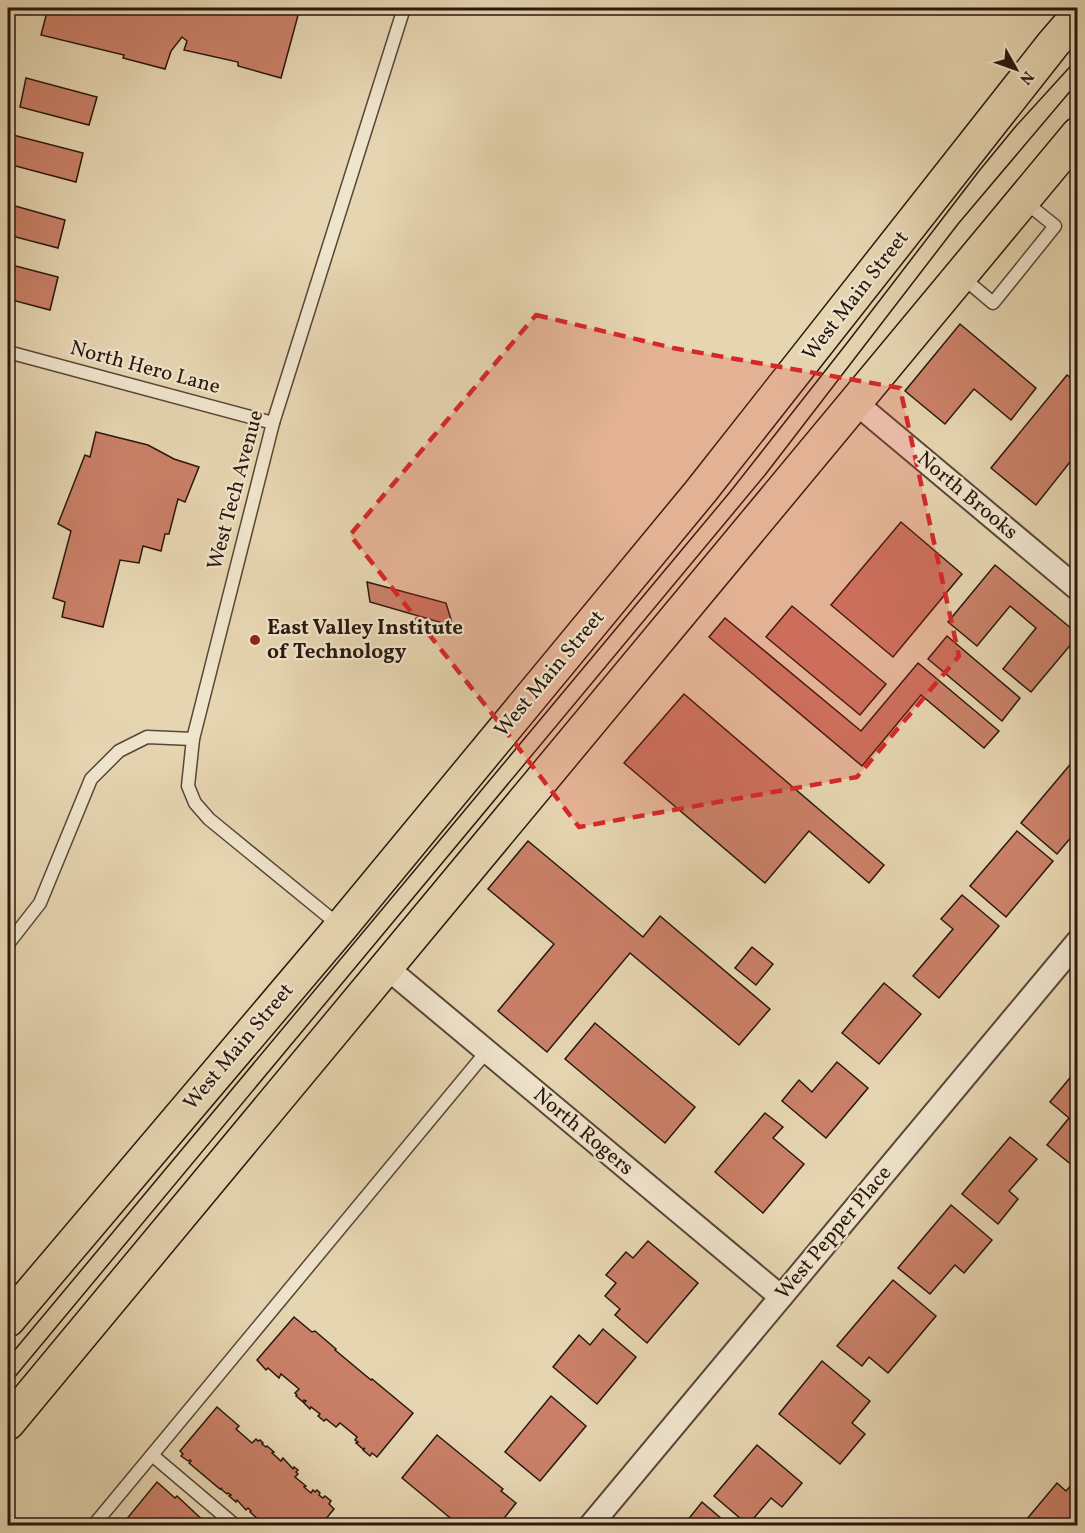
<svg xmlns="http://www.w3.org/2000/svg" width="1085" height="1533" font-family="Vollkorn,serif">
<rect width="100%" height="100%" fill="#e6d5b1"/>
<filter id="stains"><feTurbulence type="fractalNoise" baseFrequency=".00333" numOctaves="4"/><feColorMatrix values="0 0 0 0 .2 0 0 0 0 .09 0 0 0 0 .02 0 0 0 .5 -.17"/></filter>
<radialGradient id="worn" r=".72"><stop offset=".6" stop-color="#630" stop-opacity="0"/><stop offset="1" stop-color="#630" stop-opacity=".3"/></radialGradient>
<g fill="#ca8068" stroke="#29170d" stroke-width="1.5">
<path d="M48,8H300L281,78L238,66V62L184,50L187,41L182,37L171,51L165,69L123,58L124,55L41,35Z"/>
<path d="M26,78L97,97L89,125L20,107Z"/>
<path d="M13,135L83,153L76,182L8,164Z"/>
<path d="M8,204L65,220L58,248L8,235Z"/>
<path d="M8,264L58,277L50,310L8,299Z"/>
<path d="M960,324L1036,388L1011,420L974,389L945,424L905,391Z"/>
<path d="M1067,375L1078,383V468L1070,462L1036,505L991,468Z"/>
<path d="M96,432L148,445L174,459L199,467L185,502L178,499L169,534H165L161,551L143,546L139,563L120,560L103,627L62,617L65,602L53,598L71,531L58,524L85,455L90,457Z"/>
<path d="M901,522L962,574L893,657L831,605Z"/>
<path d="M995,565L1078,634V636L1031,692L1003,669L1036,628L1010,606L977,646L948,622Z"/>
<path d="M367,582L446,603L453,626L370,602Z"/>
<path d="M792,606L886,684L860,715L766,637Z"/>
<path d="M725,618L861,731L918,663L999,731L984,748L921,695L862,766L709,637Z"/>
<path d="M947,636L1020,698L1002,721L928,659Z"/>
<path d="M684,694L884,865L869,883L809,831L765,883L624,763Z"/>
<path d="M1073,761L1078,765V829L1057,854L1021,823Z"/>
<path d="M1017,831L1053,861L1006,917L970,886Z"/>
<path d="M528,841L643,937L660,916L770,1009L739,1045L630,953L547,1052L498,1011L554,944L488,889Z"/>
<path d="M962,895L999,926L939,998L913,976L953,929L941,919Z"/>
<path d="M752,947L773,964L756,985L735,968Z"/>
<path d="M884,983L921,1014L879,1064L842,1033Z"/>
<path d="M595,1023L695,1107L665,1143L565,1059Z"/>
<path d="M837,1062L868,1088L826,1138L782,1101L799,1080L812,1092Z"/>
<path d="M1078,1068V1170L1047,1145L1069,1118L1050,1102Z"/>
<path d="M765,1113L783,1127L773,1138L804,1164L763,1213L715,1172Z"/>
<path d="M1010,1137L1037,1159L1009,1191L1018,1199L998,1224L962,1194Z"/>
<path d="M951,1205L992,1240L964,1273L955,1265L930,1294L898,1268Z"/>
<path d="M648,1241L698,1283L647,1343L615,1315L620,1309L605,1296L616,1283L606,1275L626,1252L633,1258Z"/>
<path d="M893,1280L936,1316L888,1373L869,1357L862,1366L837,1346Z"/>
<path d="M294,1317L312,1332L315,1331L336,1349L335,1350L371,1380L372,1379L413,1413L377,1457L372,1453L370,1456L363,1450L365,1448L363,1449L356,1443L358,1442L355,1440L357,1437L340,1423L336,1427L326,1419L324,1421L318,1416L320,1414L311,1407L310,1409L304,1403L306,1401L304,1400L303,1402L296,1396L297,1395L295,1393L299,1389L281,1374L279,1378L268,1368L266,1370L257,1360Z"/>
<path d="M603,1329L636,1357L597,1404L553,1367L579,1335L590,1345Z"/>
<path d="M822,1361L870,1401L852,1423L865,1434L840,1464L779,1414Z"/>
<path d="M551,1396L586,1426L540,1481L505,1452Z"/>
<path d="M217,1407L239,1426L236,1429L252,1443L256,1439L258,1441L260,1440L263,1443L262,1444L266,1447L267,1446L274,1452L272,1453L281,1461L283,1458L293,1469L294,1467L298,1470L296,1472L298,1474L295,1477L306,1486L304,1487L311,1493L313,1490L315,1492L317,1490L320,1493L319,1495L323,1498L325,1496L331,1501L329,1504L334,1509L320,1526H263L260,1523L261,1522L250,1512L251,1511L248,1508L246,1510L237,1500L236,1502L229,1496L231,1495L228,1493L227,1494L221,1489L222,1488L220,1489L189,1463L191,1461L190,1460L188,1461L181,1456L183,1454L180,1451Z"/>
<path d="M437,1435L503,1489L501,1491L516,1503L498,1526H460L402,1478Z"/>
<path d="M757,1445L802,1483L782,1507L771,1498L748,1525L714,1496Z"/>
<path d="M1075,1481L1078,1483V1526H1035L1027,1519L1057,1483L1066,1491Z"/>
<path d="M157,1482L175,1498L177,1496L209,1526H121Z"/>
<path d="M702,1502L730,1526H683Z"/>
</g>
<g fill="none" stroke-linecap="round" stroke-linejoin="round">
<g stroke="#584636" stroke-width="15">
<g id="service">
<path d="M961,276L993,303L1055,226L1024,201"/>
<path d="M8,352L273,423"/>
<path d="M340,926L209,819L195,803L188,786L193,739L273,423L404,8"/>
<path d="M8,944L40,903L91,779L119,751L147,737L193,739"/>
<path d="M152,1455L236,1526"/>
<path d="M93,1526L487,1051"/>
</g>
</g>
<g stroke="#584636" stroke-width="26">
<g id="minor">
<path d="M856,403L1078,589"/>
<path d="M386,967L781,1297"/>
<path d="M590,1526L1078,941"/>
</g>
</g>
<g stroke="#29170d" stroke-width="36">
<g id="primary">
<path d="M8,1320L341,927L701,491L1053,44L1078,15"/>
<path d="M8,1423L1078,134"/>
</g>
</g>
<use href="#service" stroke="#efe4cc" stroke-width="12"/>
<use href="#minor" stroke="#efe4cc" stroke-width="22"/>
<use href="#primary" stroke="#e6d5b1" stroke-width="33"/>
<g stroke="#29170d" stroke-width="1.5">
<path d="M8,1358L730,492L847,343L979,171L1016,126L1078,58"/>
<path d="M8,1385L765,475L958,224L1078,82"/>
</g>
</g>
<path fill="#d62828" fill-opacity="0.2" stroke="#d62828" stroke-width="4.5" stroke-dasharray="12 8" stroke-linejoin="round" d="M536,315L673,348L900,388L959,656L857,777L579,827L501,725L350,535Z"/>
<circle fill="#8f2418" stroke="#efe4cc" stroke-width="2" cx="255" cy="640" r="6"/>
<g text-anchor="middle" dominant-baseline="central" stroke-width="4.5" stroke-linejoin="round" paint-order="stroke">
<g font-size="21" fill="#29170d" stroke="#efe4cc">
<text transform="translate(856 296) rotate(-52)">West Main Street</text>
<text transform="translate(145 368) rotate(15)">North Hero Lane</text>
<text transform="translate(236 490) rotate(-75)">West Tech Avenue</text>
<text transform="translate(967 496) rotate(40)">North Brooks</text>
<text transform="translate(550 674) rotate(-50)">West Main Street</text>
<text transform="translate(239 1047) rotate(-50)">West Main Street</text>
<text transform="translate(583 1132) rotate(40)">North Rogers</text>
<text transform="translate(834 1233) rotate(-50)">West Pepper Place</text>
</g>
<g font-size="21" font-weight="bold" fill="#29170d" stroke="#efe4cc" text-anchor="start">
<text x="267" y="628">East Valley Institute<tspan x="267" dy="24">of Technology</tspan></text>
</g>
</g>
<rect width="1085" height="1533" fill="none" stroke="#e6d5b1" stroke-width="30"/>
<rect x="9" y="9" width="1067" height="1515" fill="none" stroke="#29170d" stroke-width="3"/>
<rect x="15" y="15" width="1055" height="1503" fill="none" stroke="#29170d" stroke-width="1.5"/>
<g transform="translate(1016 69) rotate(130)" stroke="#efe4cc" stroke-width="4.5" paint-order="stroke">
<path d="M0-4.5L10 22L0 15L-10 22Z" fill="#29170d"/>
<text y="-9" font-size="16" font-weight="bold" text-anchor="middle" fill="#29170d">N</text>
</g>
<rect width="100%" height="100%" filter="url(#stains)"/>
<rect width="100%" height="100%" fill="url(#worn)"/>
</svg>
